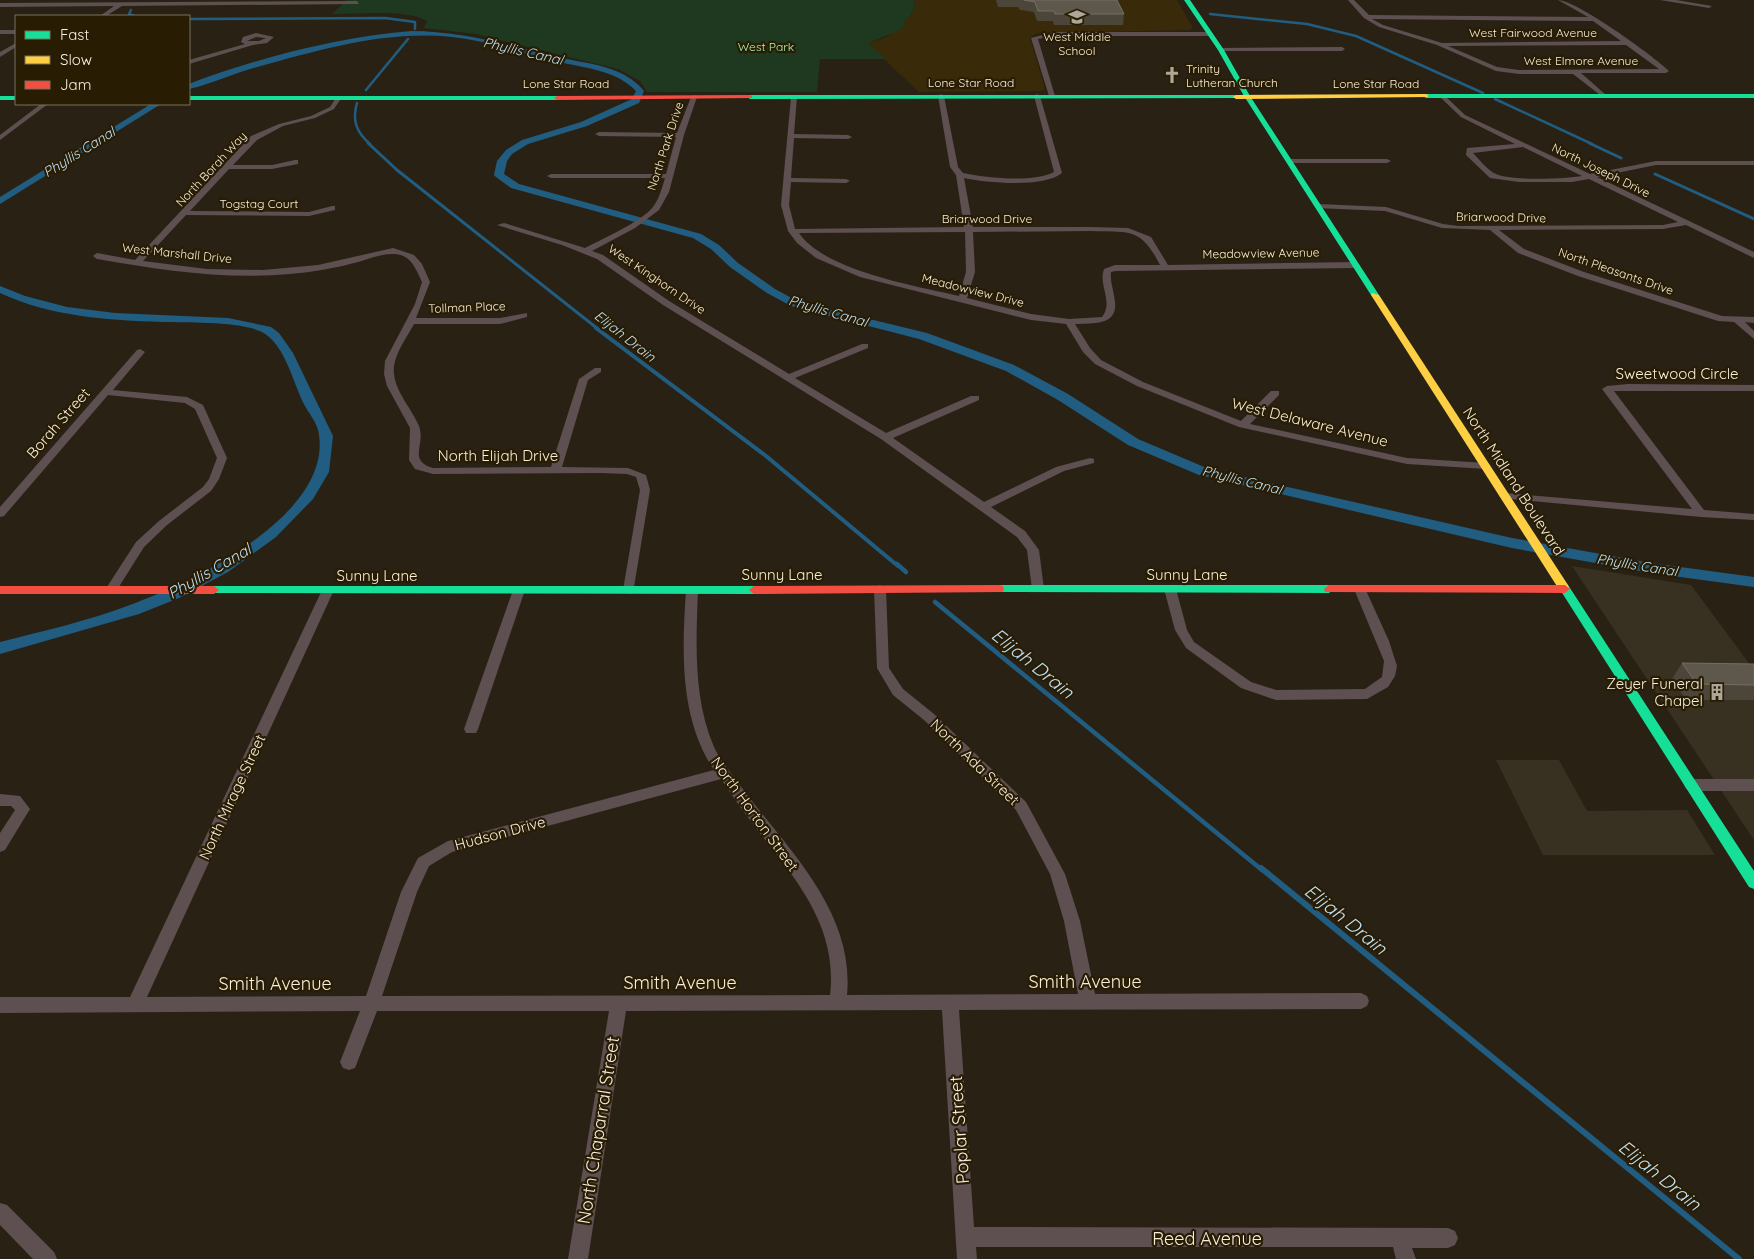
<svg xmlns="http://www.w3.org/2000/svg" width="1754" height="1259" font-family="Quicksand,sans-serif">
<rect width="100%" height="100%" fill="#292214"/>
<g fill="#383020">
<path d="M1572,566L1691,585L1754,670V840Z"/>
<path d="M1496,760H1559L1587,811L1687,810L1715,855H1543Z"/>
</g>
<path fill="#392a0a" d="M914,0H1177L1193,28L1189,30L1037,33L1030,38L1045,89L1042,91L919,92L867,43L885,38L903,23L912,14L915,5Z"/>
<path fill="#1f3820" d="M347,0H914C917,11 910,16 903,23L906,24L898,31L868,43L886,59H820L817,92H647L640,81L618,69L476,34L424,28L427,21C409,9 355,14 332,14Z"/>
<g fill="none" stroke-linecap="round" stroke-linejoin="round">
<g stroke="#215d81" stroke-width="2.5">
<path d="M131,10L129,14L134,16"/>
<path d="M1210,14L1307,24L1356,36L1483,93"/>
<path d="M189,19L385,18L415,22V29"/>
<path d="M366,90L408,39"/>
<path d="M1495,99L1592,144"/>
<path d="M357,103C352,120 356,132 370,144"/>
</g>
<g stroke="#215d81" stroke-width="3">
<path d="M368,143L397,170L598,329"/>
<path d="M1589,143L1621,158"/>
<path d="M1655,174L1754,219"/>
</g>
<path stroke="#215d81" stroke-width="4" d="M596,328L766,456L898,566"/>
<g stroke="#215d81" stroke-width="4.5">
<path d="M897,564L906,572"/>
<path d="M935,602L1262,870"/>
</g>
<path stroke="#215d81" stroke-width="6" d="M1261,868L1739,1259"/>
<g fill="#215d81" fill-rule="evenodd">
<path d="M411,31C463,31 511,46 561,58C590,64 624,66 644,91L639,103L587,126L528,144L512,154L507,161L504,174L519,184L701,234L719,245L738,263L775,289L799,302L927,333L1014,365L1068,394L1138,439L1209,469L1512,538L1651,563L1754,577V587L1651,573L1512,548L1199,475L1128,445L1058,400L1006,371L919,339L791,306L767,293L730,267L711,249L693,238L511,188L496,177L494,175L497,161L506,150L522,140L581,122L632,99L636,91C615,69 583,68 555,61C521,52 487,41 452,37C386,30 320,50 257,67C234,73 212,84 189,89V84L199,80C266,56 339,37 411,31Z"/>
<path d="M151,104H161L0,204V197Z"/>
<path d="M0,286L25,296L67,307L115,313L228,318L271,327L279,333L293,353L333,436L329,472L313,499L276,537L228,572L179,598L139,614L0,654V642C43,631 88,621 130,605C191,583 331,516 319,435C318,424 310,415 305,406C293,384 286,345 262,332C240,321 188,323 163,322C107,320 52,317 0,293Z"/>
</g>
<g fill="#5e4f51" fill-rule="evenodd">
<path d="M1348,0H1354L1369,15L1588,17L1558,0C1576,0 1654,56 1669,71L1666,73H1581L1606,95V97L1604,98L1573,74H1519L1496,71L1437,45L1379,27L1364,18ZM1372,19L1593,21L1621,41L1442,43L1383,25ZM1626,45L1659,69L1519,70L1497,67L1448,46Z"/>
<path d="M1660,0H1676L1712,6L1709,8Z"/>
<path d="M357,1L359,4L122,6L106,16H100L114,6L0,7V3Z"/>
<rect x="0" y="30" width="16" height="4"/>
<path d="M1054,32H1210L1213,34L1210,36H1054L1038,39L1055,96L1052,98L1049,96L1031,38Z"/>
<path d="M256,33L274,37L267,43L253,45L189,64V60L245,44L241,42L243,37ZM256,37L266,38L259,41H247Z"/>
<path d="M16,43V47L0,57V52Z"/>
<path d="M1221,48L1342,47L1345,49L1342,51H1219Z"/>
<path d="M941,94L944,96L958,167L963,173C986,178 1033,183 1054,172L1034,96L1037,94L1040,96L1062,173C1044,188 987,183 964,178L973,227H1090L1128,228L1151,237L1168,265L1356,262L1360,265L1356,268L1116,271L1111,272C1110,281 1113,288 1114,296C1121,326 1096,323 1075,324L1090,348L1101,360L1143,382L1241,421L1271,391H1279V395L1250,424L1407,458L1486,463L1491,466L1486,469L1407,464L1239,427L1137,386L1095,364L1083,352L1066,324L1031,320L860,277L816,258L797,243L788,231L781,205L791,97L794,95L797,97L794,134L848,135L852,137L848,139L794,138L791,178L846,179L850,181L846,183L791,182L789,205L795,229L964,227L956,175L950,167L938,96ZM1090,231C1130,233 1140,226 1160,265H1115L1104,269C1098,285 1114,302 1102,317L1069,319L1031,314L967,298L975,272L973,232ZM965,232L966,272L959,296C916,286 825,271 799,233Z"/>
<path d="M694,95L697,97L684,135L669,192L659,210L635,228L592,251L603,255L669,301L789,374L862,344H868V348L795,378L886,433L971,396H979V400L893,438L984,502L1056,467L1090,458L1094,459V463L1064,471L991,507L1025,531L1039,550L1044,589L1042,592H1034L1032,589L1027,550L1017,537L881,439L663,305L597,259L562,245L497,225L504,223L585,248C602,239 641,222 653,207C659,199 662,188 665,178H551L547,176L551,174H666L676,137L599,136L595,134L599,132L677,133L691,97Z"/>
<path d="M337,96L342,97L334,109L315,118L283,126L257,140L233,165H272L295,160H298V164L272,169H229L190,211L309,212L332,206H335V210L309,216L186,215L143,261L207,269L263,270L318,265L393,248L414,255L422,264L430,282L416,318H500L527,313V317L500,324H414C406,339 392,357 394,374C396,393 412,409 419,426C426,445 407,460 433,468L551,467L579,379L595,368H601V372L588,380L562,467L628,468L646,475L650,490L633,593L629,594L623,590L640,490L636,477L627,474L601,473L433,474L415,469L409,460L410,428L387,386L384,374L385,361L415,304L422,282C416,269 411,255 395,254C383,253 369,259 358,262C336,268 313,272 290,274C225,280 161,270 97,259L93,256L97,253L135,260L251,136L279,124L311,116L330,107Z"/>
<path d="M1441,96H1445L1465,115L1590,174L1656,161H1754V165H1656L1597,177L1754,252V258L1686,225L1663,229L1499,230L1524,249L1584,272L1722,316L1754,317V323L1745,322L1754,331V339L1734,322L1718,321L1578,276L1518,253L1490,230L1442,228L1385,211L1316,208L1315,206L1319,204L1386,207L1443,224L1458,226L1663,225L1678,222L1589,179L1572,182H1519L1490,178L1466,155L1467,148L1515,144L1461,117L1441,98ZM1523,147L1582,176C1565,179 1511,181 1496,174C1488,171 1479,159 1473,153Z"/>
<path d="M41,104H48L0,140V135Z"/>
<path d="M1287,159H1387L1391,161L1387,163H1287Z"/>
<path d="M140,349L145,352L113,390L187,397L203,405L227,458L219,479L211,491L167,525L144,547L115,593L111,594L105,590L136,542L159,521L203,487L209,479L217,458L195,409L185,403L108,395L4,516L0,517V507L137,350Z"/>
<path d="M1628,384L1754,385V391H1614L1704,510L1754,514V520L1701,517L1501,498L1499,496L1505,493L1692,509L1602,389L1607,386Z"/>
<path d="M880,585L886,589L889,668L903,689L934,714L1026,802L1065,874L1080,921L1095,994L1361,993L1367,996L1369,1001L1367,1006L1361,1009L959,1010L974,1227L1448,1228L1455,1231L1458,1238L1455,1245L1448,1248H1412L1416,1259H1396L1393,1247H976L977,1259H957L942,1010L626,1011L588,1259H568L609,1011H377L355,1068L349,1070L343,1068L340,1062L360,1011L0,1013V997H130L322,590L328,586L334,590L147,997L366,996L401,892L418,858L448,841L714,770C679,718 682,650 686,590L692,586L698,590C696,642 693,698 714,747C721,762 733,775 742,788C788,849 855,912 847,995L1078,994L1064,921L1050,874L1016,810L924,720L893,695L877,668L874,589ZM721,779C733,797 746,815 759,832C798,881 838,929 830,995L382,996L417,892L429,866L452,852Z"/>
<path d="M1170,585L1176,589L1187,630L1194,642L1251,682L1276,690L1365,689L1382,677L1384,661L1354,589L1356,586H1364L1389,641L1397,666L1395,676L1388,687L1367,699L1276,700L1241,688L1186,648L1175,630L1164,589Z"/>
<path d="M519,586L525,590L478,729L476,733H466L464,729L513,590Z"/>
<path d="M1691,779H1754V791H1691L1686,789L1684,785L1686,781Z"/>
<path d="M0,794L20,796L30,809L5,850L0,852V833L15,810L11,806H0Z"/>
<path d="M0,1203L7,1205L54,1252L57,1259H33L0,1225Z"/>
</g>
<g fill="#16e098" fill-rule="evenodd">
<path d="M1184,0H1190L1224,50L1250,96L1379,295L1378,297L1371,295L1244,96L1218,50Z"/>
<path d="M1754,94V98H1426L1423,96L1426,94Z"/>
<path d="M1236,95L1238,96V98L750,99L747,97L750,95Z"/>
<rect x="0" y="96" width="16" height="4"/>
<path d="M189,96H557L560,98L557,100H189Z"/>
<path d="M1564,584L1568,585L1754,871V889L1749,887L1559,588Z"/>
<path d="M999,585H1329L1334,589L1329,593L995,592L994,589L995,586Z"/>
<path d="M214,586H754L759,590L754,594L210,593L209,590Z"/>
</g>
<g fill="#ffcf43" fill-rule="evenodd">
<path d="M1426,94L1428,95V97L1236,99L1233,97L1236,95Z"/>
<path d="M1372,293L1379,295L1568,585L1569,588L1568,591H1560L1371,295Z"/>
</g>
<g fill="#f24e42" fill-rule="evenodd">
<path d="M750,95L752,96V98L557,100L554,98L557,96Z"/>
<path d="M999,585L1003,586L1004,589L1003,592L754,594L749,590L754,586Z"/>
<path d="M1329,585H1565L1570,589L1565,593L1325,592L1324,589Z"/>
<path d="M0,586H214L219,590L214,594H0Z"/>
</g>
</g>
<g fill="#4b4639">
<path d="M996,0H1117L1124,14L1123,25H1054L1053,21H1037L1034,12L1020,10L1018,7H998Z"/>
<path d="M1682,663L1754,664V700H1686L1672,679Z"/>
</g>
<g fill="#5d584b" stroke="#756f62">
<path d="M1024,0H1117L1124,14H1055L1054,11H1038L1035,2Z"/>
<path d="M1682,663L1754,664V685L1697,684Z"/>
</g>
<defs>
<g id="school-bare" transform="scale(1.35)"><path d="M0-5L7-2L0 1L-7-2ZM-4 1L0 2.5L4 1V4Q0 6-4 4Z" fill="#aea797" stroke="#281c03" stroke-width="2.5" paint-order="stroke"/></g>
<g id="church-bare" transform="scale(1.35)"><path d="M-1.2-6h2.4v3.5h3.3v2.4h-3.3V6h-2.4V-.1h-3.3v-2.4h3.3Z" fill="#aea797" stroke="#281c03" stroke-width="2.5" paint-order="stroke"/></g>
<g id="building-bare" transform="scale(1.35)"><path d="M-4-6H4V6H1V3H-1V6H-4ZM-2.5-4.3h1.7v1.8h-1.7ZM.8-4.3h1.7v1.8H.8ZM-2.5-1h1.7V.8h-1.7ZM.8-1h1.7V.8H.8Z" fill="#aea797" stroke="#281c03" stroke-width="2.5" paint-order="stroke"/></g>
</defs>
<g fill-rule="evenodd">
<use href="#school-bare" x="1077" y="17"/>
<use href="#church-bare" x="1172" y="75"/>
<use href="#building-bare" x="1717" y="692"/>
</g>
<g text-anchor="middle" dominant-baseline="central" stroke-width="4.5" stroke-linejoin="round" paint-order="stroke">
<g font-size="12" fill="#f6eede" stroke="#281c03">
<text x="1533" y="32">West Fairwood Avenue</text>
<text x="1581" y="60">West Elmore Avenue</text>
<text x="971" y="82">Lone Star Road</text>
<text x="566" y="83">Lone Star Road</text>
<text x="1376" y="83">Lone Star Road</text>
<text transform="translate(665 146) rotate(-72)">North Park Drive</text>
<text transform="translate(211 169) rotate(-47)">North Borah Way</text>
<text transform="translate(1601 170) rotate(26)">North Joseph Drive</text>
<text x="259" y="203">Togstag Court</text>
<text transform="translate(1501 217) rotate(1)">Briarwood Drive</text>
<text x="987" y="218">Briarwood Drive</text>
<text transform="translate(177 253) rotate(6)">West Marshall Drive</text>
<text transform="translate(1261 253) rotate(-1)">Meadowview Avenue</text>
<text transform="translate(1616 271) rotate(19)">North Pleasants Drive</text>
<text transform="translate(657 279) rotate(34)">West Kinghorn Drive</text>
<text transform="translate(973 290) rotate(14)">Meadowview Drive</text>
<text transform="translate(467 307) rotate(-2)">Tollman Place</text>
</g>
<g font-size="12" fill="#f6eede" stroke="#281c03">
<text x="1077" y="36">West Middle<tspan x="1077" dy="14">School</tspan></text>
<text x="1186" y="68" text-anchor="start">Trinity<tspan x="1186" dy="14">Lutheran Church</tspan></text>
</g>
<g font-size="12" fill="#a6f7b3" stroke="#281c03">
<text x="766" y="46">West Park</text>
</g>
<g font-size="14" font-style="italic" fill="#bddff7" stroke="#281c03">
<text transform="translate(523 51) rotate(13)">Phyllis Canal</text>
<text transform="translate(79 152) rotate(-32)">Phyllis Canal</text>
<text transform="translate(828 311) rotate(16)">Phyllis Canal</text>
<text transform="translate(625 336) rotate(38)">Elijah Drain</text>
<text transform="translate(1242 480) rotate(14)">Phyllis Canal</text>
<text transform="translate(1637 565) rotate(9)">Phyllis Canal</text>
</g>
<g font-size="15" fill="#f6eede" stroke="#281c03">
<text x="1677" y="373">Sweetwood Circle</text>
<text transform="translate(1310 422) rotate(14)">West Delaware Avenue</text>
<text transform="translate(58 423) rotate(-49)">Borah Street</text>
<text x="498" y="455">North Elijah Drive</text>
<text transform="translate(1514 481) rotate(57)">North Midland Boulevard</text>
<text x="782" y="574">Sunny Lane</text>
<text x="1187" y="574">Sunny Lane</text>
<text x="377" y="575">Sunny Lane</text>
<text transform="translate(975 762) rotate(44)">North Ada Street</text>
<text transform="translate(232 797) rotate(-65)">North Mirage Street</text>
<text transform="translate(755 814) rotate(54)">North Horton Street</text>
<text transform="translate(500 833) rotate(-15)">Hudson Drive</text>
</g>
<g font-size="15" fill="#f6eede" stroke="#281c03" text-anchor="end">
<text x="1703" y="683">Zeyer Funeral<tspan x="1703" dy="17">Chapel</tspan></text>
</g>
<g font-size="16" font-style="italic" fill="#bddff7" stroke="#281c03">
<text transform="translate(209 571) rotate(-30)">Phyllis Canal</text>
</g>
<g font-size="18" fill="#f6eede" stroke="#281c03">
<text x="1085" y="981">Smith Avenue</text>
<text x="680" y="982">Smith Avenue</text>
<text x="275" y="983">Smith Avenue</text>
<text transform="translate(598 1130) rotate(-81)">North Chaparral Street</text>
<text transform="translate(959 1130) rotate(-94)">Poplar Street</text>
<text x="1207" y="1238">Reed Avenue</text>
</g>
<g font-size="19" font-style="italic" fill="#bddff7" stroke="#281c03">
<text transform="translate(1033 663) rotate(39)">Elijah Drain</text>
<text transform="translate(1346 919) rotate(39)">Elijah Drain</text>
<text transform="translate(1660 1175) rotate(39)">Elijah Drain</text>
</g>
</g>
<rect x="15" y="15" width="175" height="90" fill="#281c03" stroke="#7a705b"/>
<rect x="25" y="31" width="25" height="8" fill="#16e098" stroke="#7a705b"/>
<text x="60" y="40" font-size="15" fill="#f6eede">Fast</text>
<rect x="25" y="56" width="25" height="8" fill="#ffcf43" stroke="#7a705b"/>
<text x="60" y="65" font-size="15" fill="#f6eede">Slow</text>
<rect x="25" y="81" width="25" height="8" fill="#f24e42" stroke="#7a705b"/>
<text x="60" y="90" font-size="15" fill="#f6eede">Jam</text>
</svg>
